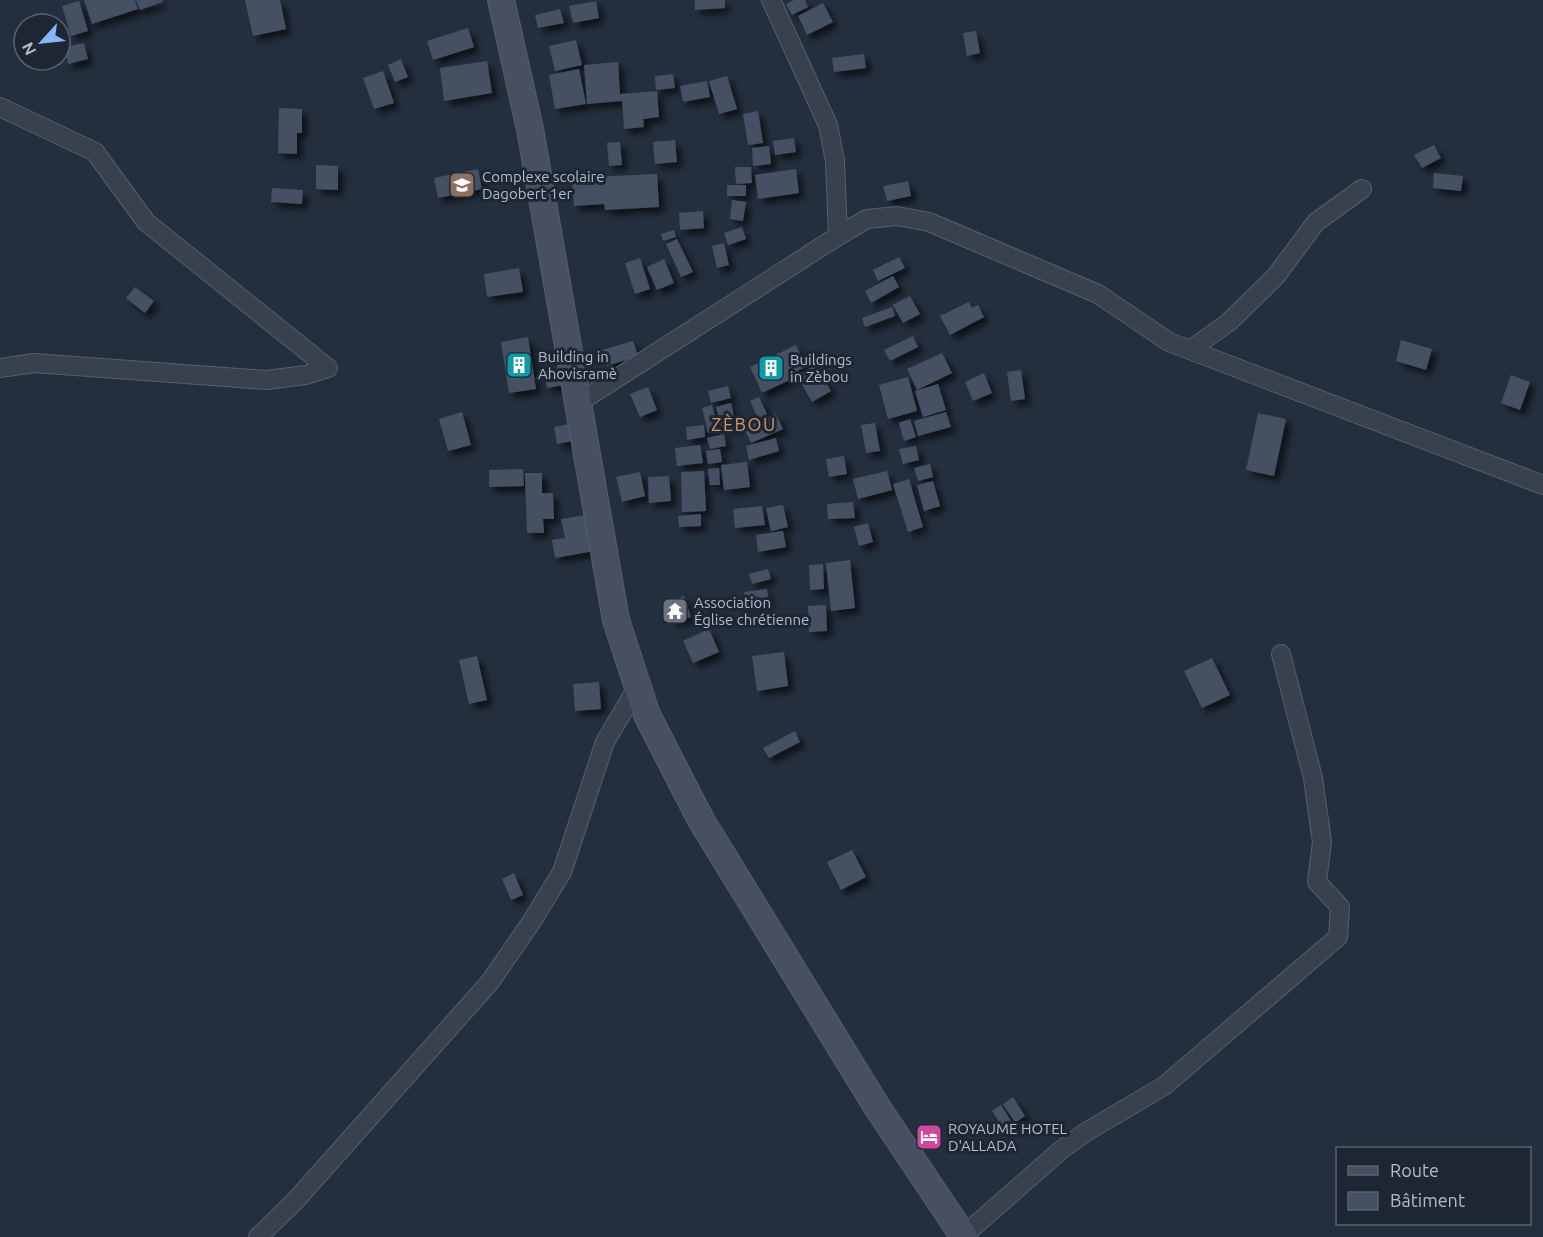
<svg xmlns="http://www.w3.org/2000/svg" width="1543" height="1237" font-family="Ubuntu,sans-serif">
<defs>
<filter id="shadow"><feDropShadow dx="5.5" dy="5.5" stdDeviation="3" flood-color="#0009"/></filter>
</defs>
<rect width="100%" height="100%" fill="#242f3e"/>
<g fill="#455162" filter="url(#shadow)">
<path d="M84,0H135L138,9L92,24Z"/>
<path d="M136,0H162L163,2L140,10Z"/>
<path d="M245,0H280L286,29L253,36Z"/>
<path d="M695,0H725V8L695,10Z"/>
<path d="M794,0H805L808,7L792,15L786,4Z"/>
<path d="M79,1L88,31L71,36L62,6Z"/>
<path d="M596,1L599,18L573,23L569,6Z"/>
<path d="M823,3L833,22L807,35L798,16Z"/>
<path d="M560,9L564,23L538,28L535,15Z"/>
<path d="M468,28L474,47L433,60L427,41Z"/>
<path d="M16,29H24V53L17,54Z"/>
<path d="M976,31L980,53L967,56L963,33Z"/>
<path d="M576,40L582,65L555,71L549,46Z"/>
<path d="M84,43L88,59L68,64L65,47Z"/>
<path d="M864,54L866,68L834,72L832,58Z"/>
<path d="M401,59L408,77L395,82L388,65Z"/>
<path d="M487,61L492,93L444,101L440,68Z"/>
<path d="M618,62L620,94L657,91L659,117L643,119L644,127L624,129L622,101L587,104L584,65Z"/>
<path d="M579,69L586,104L555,109L549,75Z"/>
<path d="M383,71L394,103L374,109L363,78Z"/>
<path d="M673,74L675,88L656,90L655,76Z"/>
<path d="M727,76L737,109L719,114L709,81Z"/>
<path d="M707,81L710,97L683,102L680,86Z"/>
<path d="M279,108L302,109V133H297V154L278,153Z"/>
<path d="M758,111L763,143L748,145L743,114Z"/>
<path d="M794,138L796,152L775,155L773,141Z"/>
<path d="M675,140L677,162L655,164L653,142Z"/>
<path d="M620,142L622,165L609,166L607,143Z"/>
<path d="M1434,145L1441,158L1422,168L1414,155Z"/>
<path d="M769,146L771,164L753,166L752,148Z"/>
<path d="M316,165L338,166V190L316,189Z"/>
<path d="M735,167H751L752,183L736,184Z"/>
<path d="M478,169L482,189L438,198L434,178Z"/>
<path d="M796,169L799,193L758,199L755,175Z"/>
<path d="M1434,173L1463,176L1461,191L1433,188Z"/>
<path d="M657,174L659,207L605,210L604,204L574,206L572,178Z"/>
<path d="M908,181L911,196L887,201L883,186Z"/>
<rect x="727" y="185" width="19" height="11"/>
<path d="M272,188L303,190L302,204L271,202Z"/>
<path d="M732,200L746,202L743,221L730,219Z"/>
<path d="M703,211L704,228L680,230L679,213Z"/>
<path d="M742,227L746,239L728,245L724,233Z"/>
<path d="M674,230L676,237L663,241L661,234Z"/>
<path d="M677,239L693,272L681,277L666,244Z"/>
<path d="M724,243L729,265L717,268L712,246Z"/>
<path d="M899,257L905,268L878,281L873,270Z"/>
<path d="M640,258L650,289L635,294L625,263Z"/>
<path d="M664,259L674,283L657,290L647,267Z"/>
<path d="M519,268L523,292L487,297L484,274Z"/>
<path d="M893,276L899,287L871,303L865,291Z"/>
<path d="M135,287L154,301L145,313L126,298Z"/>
<path d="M910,296L920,314L903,323L893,305Z"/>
<path d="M969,302L972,308L978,305L984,317L950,335L940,316Z"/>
<path d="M892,307L895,316L865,327L862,318Z"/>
<path d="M913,336L918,347L890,361L884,350Z"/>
<path d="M528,337L536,389L509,393L501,342Z"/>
<path d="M1401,340L1432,349L1426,370L1396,361Z"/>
<path d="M633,341L638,356L607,366L602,350Z"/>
<path d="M796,345L806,367L795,372L793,367L788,370L792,379L762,393L750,367Z"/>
<path d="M942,353L952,373L917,390L907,369Z"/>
<path d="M815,365L831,391L812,402L797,376Z"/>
<path d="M1021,370L1025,399L1011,401L1007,372Z"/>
<path d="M562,373L564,385L547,388L545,376Z"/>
<path d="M984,373L992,393L973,401L965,382Z"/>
<path d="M1511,375L1530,382L1520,410L1501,403Z"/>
<path d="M908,377L917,411L888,419L879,385Z"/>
<path d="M938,384L946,410L923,417L915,391Z"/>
<path d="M728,386L731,398L711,403L708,391Z"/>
<path d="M648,387L657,410L640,417L630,394Z"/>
<path d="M759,397L767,414L758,418L750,401Z"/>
<path d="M731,403L736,426L722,430L716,407Z"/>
<path d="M712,405L719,431L708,433L702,408Z"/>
<path d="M462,412L471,445L448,451L439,419Z"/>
<path d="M946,412L951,427L918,436L914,421Z"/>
<path d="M1258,413L1286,419L1274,476L1246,470Z"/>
<path d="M776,414L783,429L751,443L744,428Z"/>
<path d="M910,419L916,437L904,441L899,423Z"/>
<path d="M574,423L578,440L557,444L554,427Z"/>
<path d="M875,423L880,451L866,453L861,425Z"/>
<path d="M704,425L705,437L687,440L686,427Z"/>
<path d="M724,434L726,446L710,449L707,438Z"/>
<path d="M776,438L779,451L749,460L746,446Z"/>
<path d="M700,445L703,463L677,466L675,448Z"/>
<path d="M916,446L919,460L903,464L899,449Z"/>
<path d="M720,449L722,462L708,464L706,451Z"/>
<path d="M844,456L847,474L829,477L826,459Z"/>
<path d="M747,462L750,487L724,490L721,465Z"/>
<path d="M930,464L933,477L918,481L914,468Z"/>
<path d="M719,468L720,485H710L708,469Z"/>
<path d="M523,469L524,486L489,487V470Z"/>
<path d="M704,471L706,511L682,512L681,472Z"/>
<path d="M887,471L892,490L858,499L853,479Z"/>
<path d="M640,472L645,496L622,502L616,477Z"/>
<path d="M525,473H542V493H553L554,519H543L544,533H527Z"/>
<path d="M669,476L671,501L649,503L648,477Z"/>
<path d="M909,479L923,527L908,532L893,484Z"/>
<path d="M933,481L940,506L924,511L917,485Z"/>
<path d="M853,502L855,518L828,519L827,504Z"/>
<path d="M783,505L788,527L771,531L766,508Z"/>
<path d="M762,506L765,525L735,528L733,509Z"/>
<path d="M701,514V526L679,527L678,516Z"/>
<path d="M587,515L594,551L555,558L552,540L565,538L561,519Z"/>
<path d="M868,523L873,542L859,546L854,527Z"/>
<path d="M783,531L786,547L758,552L756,535Z"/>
<path d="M850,560L855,608L831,611L826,563Z"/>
<path d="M823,564L824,589L810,590L809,565Z"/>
<path d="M768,569L771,579L752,584L749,574Z"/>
<path d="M767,589L769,603L746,606L744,592Z"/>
<path d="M684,596L691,617L672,622L666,602Z"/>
<path d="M826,605L827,631L809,632L808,606Z"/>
<path d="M709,629L719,652L693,663L683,641Z"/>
<path d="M784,652L788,686L757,691L752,656Z"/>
<path d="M477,656L487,700L469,704L459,660Z"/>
<path d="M1212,658L1230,695L1202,708L1184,671Z"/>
<path d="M599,682L601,709L575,711L573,684Z"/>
<path d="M795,731L800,742L769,758L763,748Z"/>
<path d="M852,850L866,877L841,890L827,862Z"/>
<path d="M514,873L523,895L511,900L502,879Z"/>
<path d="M1013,1097L1025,1116L1015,1123L1003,1104Z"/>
<path d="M1001,1105L1013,1124L1004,1130L992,1111Z"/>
</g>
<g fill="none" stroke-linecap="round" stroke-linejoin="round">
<g stroke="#565f6c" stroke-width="20">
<g id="street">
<path d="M771,0L828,125L835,161L838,236"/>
<path d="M0,107L95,152L146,222L328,368L306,375L266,380L34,363L0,368"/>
<path d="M1190,350L1229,322L1276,276L1316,222L1362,189"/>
<path d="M578,403L838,236L867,219L897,216L929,222L1098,294L1169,342L1543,485"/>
<path d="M963,1236L1061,1150L1086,1132L1164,1086L1338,937L1340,907L1317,882L1322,842L1313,778L1281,654"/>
<path d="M258,1237L296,1200L490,982L532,921L562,872L605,742L638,686"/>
</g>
</g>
<g stroke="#565f6c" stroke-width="28">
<path id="secondary" d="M501,0L530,129L616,620L647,715L701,820L877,1107L964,1237"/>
</g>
<use href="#street" stroke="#38414e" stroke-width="18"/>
<use href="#secondary" stroke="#465061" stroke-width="26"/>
</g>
<defs>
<g id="school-square" transform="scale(1.35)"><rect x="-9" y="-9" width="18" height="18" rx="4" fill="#8d6e63" stroke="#1d2633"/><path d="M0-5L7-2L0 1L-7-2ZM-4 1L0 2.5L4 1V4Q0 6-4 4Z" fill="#fff"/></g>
<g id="building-square" transform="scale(1.35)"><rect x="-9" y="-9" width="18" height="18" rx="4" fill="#0f9aa8" stroke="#1d2633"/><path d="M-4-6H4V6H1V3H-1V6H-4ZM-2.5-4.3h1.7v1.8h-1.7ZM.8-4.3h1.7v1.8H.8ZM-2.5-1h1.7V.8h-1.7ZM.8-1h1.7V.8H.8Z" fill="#fff"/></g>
<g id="temple-square" transform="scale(1.35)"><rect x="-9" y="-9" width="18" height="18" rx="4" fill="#6b7280" stroke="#1d2633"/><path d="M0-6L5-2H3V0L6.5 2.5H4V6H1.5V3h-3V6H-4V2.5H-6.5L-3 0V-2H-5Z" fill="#fff"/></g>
<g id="hotel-square" transform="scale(1.35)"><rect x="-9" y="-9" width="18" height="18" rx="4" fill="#d1479c" stroke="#1d2633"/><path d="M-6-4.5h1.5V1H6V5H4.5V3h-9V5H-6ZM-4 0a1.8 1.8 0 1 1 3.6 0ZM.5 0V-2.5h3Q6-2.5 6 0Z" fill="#fff"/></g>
</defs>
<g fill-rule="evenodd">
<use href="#school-square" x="462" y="185"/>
<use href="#building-square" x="519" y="365"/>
<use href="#building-square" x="771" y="368"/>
<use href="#temple-square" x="675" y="611"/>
<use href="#hotel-square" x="929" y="1137"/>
</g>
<g text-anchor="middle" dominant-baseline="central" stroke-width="6" stroke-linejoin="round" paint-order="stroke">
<g font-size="15" fill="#b4bcc9" stroke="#1d2633" text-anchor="start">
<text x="482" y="176">Complexe scolaire<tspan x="482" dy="17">Dagobert 1er</tspan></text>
<text x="538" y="356">Building in<tspan x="538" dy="17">Ahovisramè</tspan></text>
<text x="790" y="359">Buildings<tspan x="790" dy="17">in Zèbou</tspan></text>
<text x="694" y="602">Association<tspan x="694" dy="17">Église chrétienne</tspan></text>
<text x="948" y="1128">ROYAUME HOTEL<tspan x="948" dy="17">D'ALLADA</tspan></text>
</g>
<g font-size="18" letter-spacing="1.5" fill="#d59563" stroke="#1d2633">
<text x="744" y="424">ZÈBOU</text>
</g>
</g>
<rect x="1336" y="1147" width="195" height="78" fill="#1d2633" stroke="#59626f" stroke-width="1.5"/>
<rect x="1348" y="1166" width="30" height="9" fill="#465061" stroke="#59626f" stroke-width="1.5"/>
<text x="1390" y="1177" font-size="18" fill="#b4bcc9">Route</text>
<rect x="1348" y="1192" width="30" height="18" fill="#455162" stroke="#59626f" stroke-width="1.5"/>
<text x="1390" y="1207" font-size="18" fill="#b4bcc9">Bâtiment</text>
<g transform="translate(42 42) rotate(243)"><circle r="28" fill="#1d2633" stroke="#59626f" stroke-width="1.5"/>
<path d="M0-4.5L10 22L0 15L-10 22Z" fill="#8ab4f8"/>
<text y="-9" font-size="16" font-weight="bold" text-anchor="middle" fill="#b4bcc9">N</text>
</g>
</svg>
